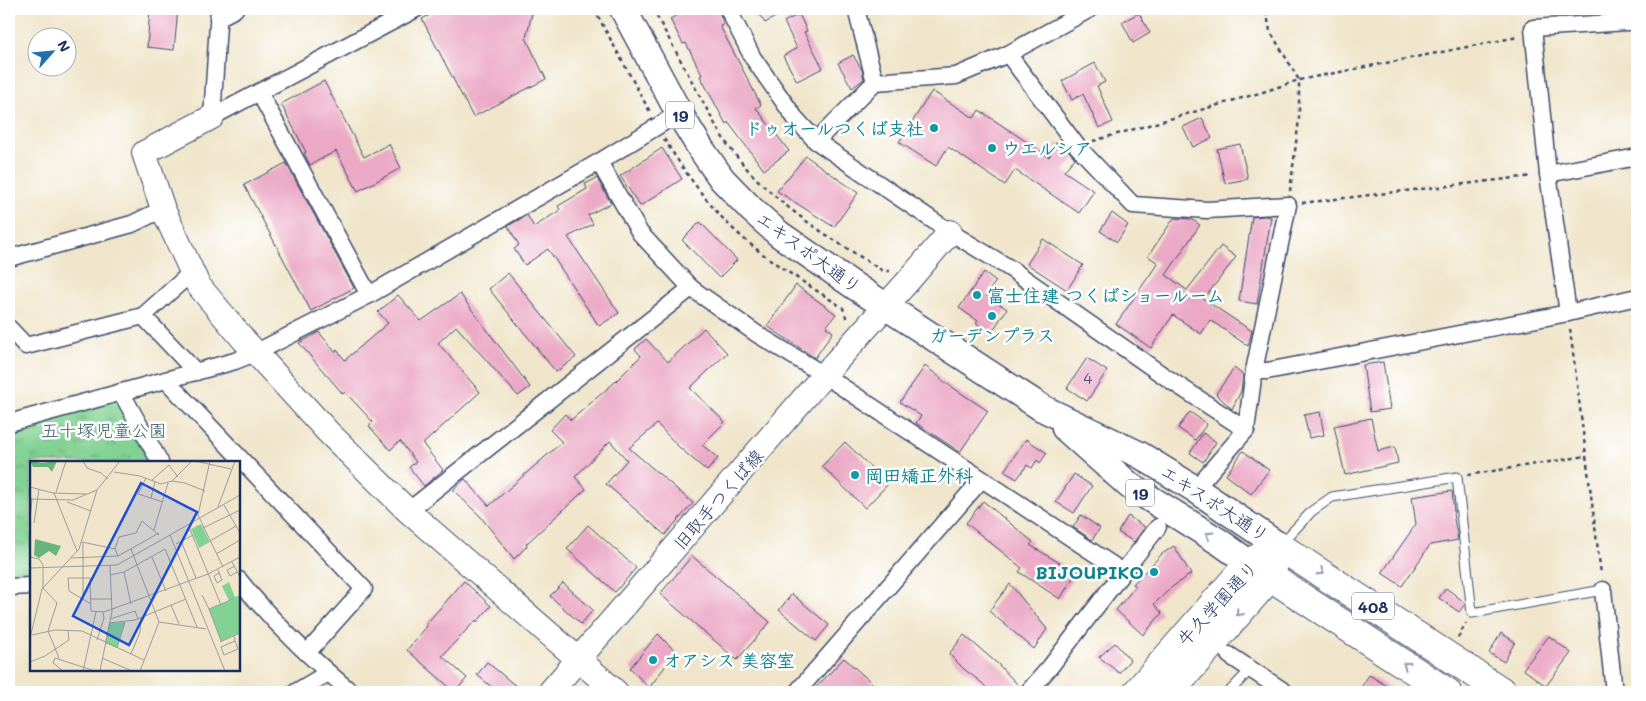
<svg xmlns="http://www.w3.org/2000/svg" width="1646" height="701" font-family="Mali,'Klee One',sans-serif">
<defs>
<pattern id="park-tufts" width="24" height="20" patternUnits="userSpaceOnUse" patternTransform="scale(1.25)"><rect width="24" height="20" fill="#82d293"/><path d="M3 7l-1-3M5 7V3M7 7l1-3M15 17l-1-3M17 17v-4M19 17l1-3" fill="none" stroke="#6aab7b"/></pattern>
</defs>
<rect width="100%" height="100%" fill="#fff"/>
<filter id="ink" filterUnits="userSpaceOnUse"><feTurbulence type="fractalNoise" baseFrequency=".02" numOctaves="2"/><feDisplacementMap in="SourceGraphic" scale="10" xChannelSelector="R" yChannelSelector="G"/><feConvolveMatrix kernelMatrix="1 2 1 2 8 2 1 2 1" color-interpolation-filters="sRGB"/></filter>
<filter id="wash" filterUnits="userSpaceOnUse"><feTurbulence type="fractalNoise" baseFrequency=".0096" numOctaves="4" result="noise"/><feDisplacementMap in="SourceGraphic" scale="20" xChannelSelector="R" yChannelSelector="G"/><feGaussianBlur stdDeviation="1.12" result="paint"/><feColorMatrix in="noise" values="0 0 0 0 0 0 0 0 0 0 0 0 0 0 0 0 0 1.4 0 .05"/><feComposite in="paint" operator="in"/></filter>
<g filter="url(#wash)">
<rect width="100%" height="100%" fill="#f0e5ca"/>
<path fill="url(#park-tufts)" stroke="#4e8078" d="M121,392L160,462H31V586L9,587V423Z"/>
<g id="blocks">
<g fill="#eba9c5">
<path d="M150,9H178L174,50L147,47Z"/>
<path d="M441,9H533L526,38L546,79L473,117L422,19Z"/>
<path d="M689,9H718L724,24L720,26L761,105L756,108L789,151L764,170L728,122L726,124L700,76L702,75L686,43L683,44L670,19Z"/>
<path d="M756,9H789L765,23Z"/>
<path d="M1139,13L1150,33L1133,43L1122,22Z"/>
<path d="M799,14L807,31L804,32L823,68L797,81L783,56L797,48L784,22Z"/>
<path d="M853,55L862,70L864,79L852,88L838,63Z"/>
<path d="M1095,63L1105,82L1097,86L1113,122L1099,128L1083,94L1072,100L1062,81Z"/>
<path d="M324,81L364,157L389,144L401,168L358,191L336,151L310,165L304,153L306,152L281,104Z"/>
<path d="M932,91L974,118L979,110L1049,157L1057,142L1067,149L1075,158L1064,171L1094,191L1079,213L1015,170L1005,185L948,147L936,166L899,142Z"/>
<path d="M1202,118L1212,138L1193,147L1183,127Z"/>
<path d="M1240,144L1248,179L1225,183L1217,149Z"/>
<path d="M662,148L682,179L640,206L620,176Z"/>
<path d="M806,156L858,193L834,227L777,191Z"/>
<path d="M286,163L354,288L311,311L244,185Z"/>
<path d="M597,178L611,203L588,215L593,224L568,237L619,313L599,326L548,249L525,265L514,249L519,245L508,226L527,215L534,227L560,210L558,206L587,189L585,184Z"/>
<path d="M1112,213L1128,225L1117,242L1100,231Z"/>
<path d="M1265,216L1271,217L1257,304L1239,301L1252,217Z"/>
<path d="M1174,218L1191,219L1200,225L1166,275L1187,290L1221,246L1236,257L1207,295L1198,294L1204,298L1203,299L1252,331L1248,346L1210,320L1201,334L1173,315L1151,348L1116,324L1158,263L1148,256Z"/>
<path d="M700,222L737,260L719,278L682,240Z"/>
<path d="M1043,239L1083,265L1067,290L1027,264Z"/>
<path d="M984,272L996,281L986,295L1007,309L991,333L976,323L978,321L959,308Z"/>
<path d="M508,273L576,357L556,372L489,289Z"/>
<path d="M796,285L836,314L826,327L833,332L815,358L767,326Z"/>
<path d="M460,294L530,387L518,396L456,326L438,343L480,392L423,444L443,470L424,486L409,467L416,462L400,441L390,450L369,426L373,422L345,392L343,394L299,343L319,332L335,352L337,350L345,360L388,323L378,312L398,295L421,321Z"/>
<path d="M704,328L727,353L690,388L725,422L702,445L718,458L707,471L680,448L657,424L629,448L693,503L665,535L606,484L627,460L610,441L575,477L586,489L526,544L527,546L514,559L480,516L453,490L465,479L489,506L562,442L550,430L565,414L571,420L615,382L641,356L635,349L646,339L668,362Z"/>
<path d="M1087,358L1107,371L1087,401L1067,388Z"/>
<path d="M1383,362L1390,409L1370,412L1363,365Z"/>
<path d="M925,366L941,378L940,379L988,411L960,452L916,423L921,416L900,402Z"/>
<path d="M1234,368L1243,375L1241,391L1232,409L1216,394Z"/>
<path d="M1190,412L1207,424L1195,440L1178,428Z"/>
<path d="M1320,412L1324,435L1309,438L1304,415Z"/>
<path d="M1371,418L1378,451L1395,447L1398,463L1345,475L1334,426Z"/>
<path d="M1203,433L1216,442L1203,462L1190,453Z"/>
<path d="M1026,439L1047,453L1040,463L1037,460L1032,468L1027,465L1017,479L1004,471Z"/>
<path d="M845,442L888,484L865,508L822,466Z"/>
<path d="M1243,451L1269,470L1251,494L1226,475Z"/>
<path d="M1074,474L1092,486L1074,513L1056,502Z"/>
<path d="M1452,491L1454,513L1453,514L1458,540L1430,545L1402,586L1382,573L1416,524L1412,497Z"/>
<path d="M983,501L1033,542L1030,545L1076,573L1060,599L1019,572L1022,568L966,523Z"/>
<path d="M1081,515L1100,528L1092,540L1073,527Z"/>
<path d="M1128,516L1145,527L1134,542L1118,532Z"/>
<path d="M588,525L636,568L615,592L567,549Z"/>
<path d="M1174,546L1191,574L1172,587L1154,604L1162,613L1143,635L1116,610L1136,586L1133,584L1162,554Z"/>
<path d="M692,556L770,622L737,660L660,594Z"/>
<path d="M464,581L491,606L477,622L476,620L442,656L467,678L455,692L407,650L427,626L426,624Z"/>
<path d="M563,583L593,610L581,624L550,596Z"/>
<path d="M1010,584L1047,629L1034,649L989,611Z"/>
<path d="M1446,588L1464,602L1465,604L1459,612L1439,598Z"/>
<path d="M792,594L829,625L816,641L779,610Z"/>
<path d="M1501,633L1515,642L1504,662L1489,653Z"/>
<path d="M658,634L676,652L649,688L630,668Z"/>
<path d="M964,635L998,664L1018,685L1010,692H990L981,682L965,670L949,654Z"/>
<path d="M1549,636L1571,653L1546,686L1523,669Z"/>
<path d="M1115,643L1130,660L1119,673L1099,657Z"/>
<path d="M844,658L882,692H812Z"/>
<path d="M487,662L523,692H498L477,675Z"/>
<path d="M1369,675L1397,692H1358Z"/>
</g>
</g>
</g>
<g filter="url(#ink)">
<use href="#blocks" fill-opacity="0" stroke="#3b4a6e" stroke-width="1"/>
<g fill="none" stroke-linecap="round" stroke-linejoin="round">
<g stroke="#3b4a6e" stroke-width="11">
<g id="lane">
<path d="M1282,543L1312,511L1332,497L1457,477L1472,613L1603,590"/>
<path d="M1229,692L1250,670"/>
</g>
</g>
<g stroke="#3b4a6e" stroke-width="19">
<g id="street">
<path d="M728,9L753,58L795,118L816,141L950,232L1011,269L1167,378L1246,430"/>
<path d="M856,9L875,82"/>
<path d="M218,18L235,9"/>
<path d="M1008,54L1090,9"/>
<path d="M259,92L369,295"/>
<path d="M212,117L416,9"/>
<path d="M212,117L219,9"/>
<path d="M816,141L875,82L956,76L1008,54L1077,146L1133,205L1207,210L1288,205L1254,371L1246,430L1195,489"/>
<path d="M599,162L640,233L691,288L757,334L824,375L1123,572L1050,667L1028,692"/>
<path d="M1548,174L1637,157"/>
<path d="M9,258L132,224L163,209"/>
<path d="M1568,313L1548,174L1533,28L1627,22H1637"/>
<path d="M143,316L196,372"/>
<path d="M9,328L26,346L143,316L192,272"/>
<path d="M1254,371H1267L1568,313L1637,297"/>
<path d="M166,380L364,589L307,653"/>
<path d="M121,392L160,462"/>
<path d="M9,423L235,361L255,353L369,295L599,162L679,113"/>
<path d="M408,511L691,288"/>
<path d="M1123,572L1158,527"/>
<path d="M239,580C272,621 310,658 351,692"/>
<path d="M9,587L31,586"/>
<path d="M1603,590L1614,692"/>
<path d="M1229,655L1285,692"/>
<path d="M296,692L328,673"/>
<path d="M797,692L981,480"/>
</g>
</g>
<g stroke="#3b4a6e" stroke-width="26">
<g id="secondary">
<path d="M212,117L144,153L163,209L198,285L244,340L328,432L408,511L616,692"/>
<path d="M550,692L824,375L909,280L950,232"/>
</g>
</g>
<g stroke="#3b4a6e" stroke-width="29">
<g id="primary">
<path d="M623,9L679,113L701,149L722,179L752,210L779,234L853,285L1042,408L1140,455L1195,489L1279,546"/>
<path d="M1065,428L1130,486L1221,543L1249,563"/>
</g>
</g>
<g stroke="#3b4a6e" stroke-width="30">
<g id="highway">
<path d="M1279,546L1503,692"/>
<path d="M1249,563L1447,692"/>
<path d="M1137,692L1249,563L1265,554"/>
<path d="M1170,692L1271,576L1275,560"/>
</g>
</g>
<g stroke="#3b4a6e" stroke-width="2.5" stroke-dasharray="4 4" stroke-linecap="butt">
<path d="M594,9L650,112"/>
<path d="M653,9C667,36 682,62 696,89C707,109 717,130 730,148C772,204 826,235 883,271H890"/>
<path d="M664,139C687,175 711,210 743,238C774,265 809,285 843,308L847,320"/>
<path d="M1093,141L1263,92L1299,80L1270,31L1266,9"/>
<path d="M1290,191L1299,119V80L1518,37"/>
<path d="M1302,203L1532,176"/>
<path d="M1570,329L1601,574"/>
<path d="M1468,475L1586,456"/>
<path d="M1458,638L1466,623"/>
</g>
<use href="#lane" stroke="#fff" stroke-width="9"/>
<use href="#street" stroke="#fff" stroke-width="16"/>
<use href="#secondary" stroke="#fff" stroke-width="24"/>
<use href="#primary" stroke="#fff" stroke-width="26"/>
<use href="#highway" stroke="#fff" stroke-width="28"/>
</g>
<defs><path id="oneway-chevron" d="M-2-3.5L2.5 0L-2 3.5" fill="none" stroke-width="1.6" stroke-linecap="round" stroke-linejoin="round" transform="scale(1.25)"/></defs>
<g stroke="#8d97ae">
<use href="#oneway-chevron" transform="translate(1209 535) rotate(-148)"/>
<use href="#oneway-chevron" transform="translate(1321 572) rotate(33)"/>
<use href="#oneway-chevron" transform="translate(1239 613) rotate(131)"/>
<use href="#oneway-chevron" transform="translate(1406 665) rotate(-146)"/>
</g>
</g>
<g fill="#0f9aa8" stroke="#fff" stroke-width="2">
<circle cx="934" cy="128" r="5"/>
<circle cx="992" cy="148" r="5"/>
<circle cx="977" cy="295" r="5"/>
<circle cx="992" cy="316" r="5"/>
<circle cx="855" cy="475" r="5"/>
<circle cx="1154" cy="572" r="5"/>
<circle cx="653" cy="660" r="5"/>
</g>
<g text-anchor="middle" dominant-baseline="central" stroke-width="5" stroke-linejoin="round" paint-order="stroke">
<g font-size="15" fill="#4f4e78">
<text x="1088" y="378">4</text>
</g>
<g fill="#fff" stroke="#5f6d8e" stroke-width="1">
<rect x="666" y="101.5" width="28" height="27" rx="4"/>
<rect x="1126" y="479.5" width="28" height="27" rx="4"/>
<rect x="1352" y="592.5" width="42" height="27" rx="4"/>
</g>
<g font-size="16" font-weight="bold" fill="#1b2f5e">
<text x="680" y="115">19</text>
<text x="1140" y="493">19</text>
<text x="1373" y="606">408</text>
</g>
<g font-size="18" font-weight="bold" fill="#0d838f" stroke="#fff" text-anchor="start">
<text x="924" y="128" text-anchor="end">ドゥオールつくば支社</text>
<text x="1002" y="148">ウエルシア</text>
<text x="987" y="295">富士住建 つくばショールーム</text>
<text x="992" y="335" text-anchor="middle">ガーデンプラス</text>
<text x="865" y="475">岡田矯正外科</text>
<text x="1144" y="572" text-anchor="end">BIJOUPIKO</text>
<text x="663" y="660">オアシス 美容室</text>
</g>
<g font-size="18" fill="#1b2f5e" stroke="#fff">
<text transform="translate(809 252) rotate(36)">エキスポ大通り</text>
<text transform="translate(718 499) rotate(-49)">旧取手つくば線</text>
<text transform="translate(1215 503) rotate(33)">エキスポ大通り</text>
<text transform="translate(1217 603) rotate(-47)">牛久学園通り</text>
</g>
<g font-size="18" fill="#3a606e" stroke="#fff">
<text x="104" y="430">五十塚児童公園</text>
</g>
</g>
<g transform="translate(30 461)">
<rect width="210" height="210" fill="#f0e5ca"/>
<path d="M0,0L12,2L27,0L22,11L18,6H3ZM5,78L31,85L26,95L19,90L9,97L4,94Z" fill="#69b47d"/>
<path d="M171,63L180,81L169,87L161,68ZM199,121L205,136L210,134V172L191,180L179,148L199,140L192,125ZM95,161L87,187L75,182L79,162Z" fill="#82d293"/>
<path fill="none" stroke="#9b9c9f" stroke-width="1" d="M53,0L57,7L71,12L78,18M165,0L201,8M180,0L168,54L193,106M84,11L110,15L131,23L142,20L155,22L175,30M116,17L108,33L133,41M122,19L139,4L148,16M142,20L162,0M0,26L23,32L56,33M26,31L36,0M24,32L47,90M121,37L125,21M0,38L43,39L67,29L90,0M37,41L61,50M194,44L210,72M188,46L205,0M0,58L2,38M4,62L9,28M159,66L191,144M173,67L210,49M124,69L138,22M140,74L195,210M140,74L210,34M151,80L166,117M180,80L206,65M52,81L85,88M53,81V139M146,83L163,74M101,88L129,161L110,210M186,93L210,79M88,95L85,88L89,76L106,72L112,60L129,74M0,96L9,98L13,104V127L27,142L18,170L29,197M122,96L136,130M41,97L88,95L129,72M202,101L210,116M205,105L197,109L200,115L207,111M0,107L87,104L140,74M188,109L192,119L187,122L184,115L189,112M94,111L101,143M80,114L94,111L135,88L167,166M172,134L179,148M61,138H82M61,143L39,130L38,117H60L61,150L74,151L178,113L210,96M141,144L149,163M80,158L105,150L108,158M129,161L176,168M79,162L105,159L156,138M2,174L25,169L52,170L114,199M204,175L205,180L208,188L194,194L191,186L205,180M0,177L12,128L49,88L67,29M67,179L74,157L73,151M191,180L179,148L203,138M190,181L210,172M87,187L95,161M101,193L110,171L111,157M72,197L102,210M0,201L15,195L39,179L38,169M33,210L23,202L25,197L65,210M53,210L66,151M70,210L82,151L80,105"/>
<path fill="#1d4ed8" fill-opacity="0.15" stroke="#1d4ed8" stroke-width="2.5" d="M111,22L167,51L99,184L43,155Z"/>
<rect width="210" height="210" fill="none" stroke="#1b2f5e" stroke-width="2.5"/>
</g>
<rect width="1646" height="701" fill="none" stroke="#fff" stroke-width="30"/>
<g transform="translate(52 52) rotate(63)"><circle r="24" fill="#ffffff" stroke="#a4acbf"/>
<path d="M0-4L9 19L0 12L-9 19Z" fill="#1f6fb2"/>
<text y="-8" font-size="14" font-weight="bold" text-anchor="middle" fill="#1b2f5e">N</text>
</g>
</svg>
